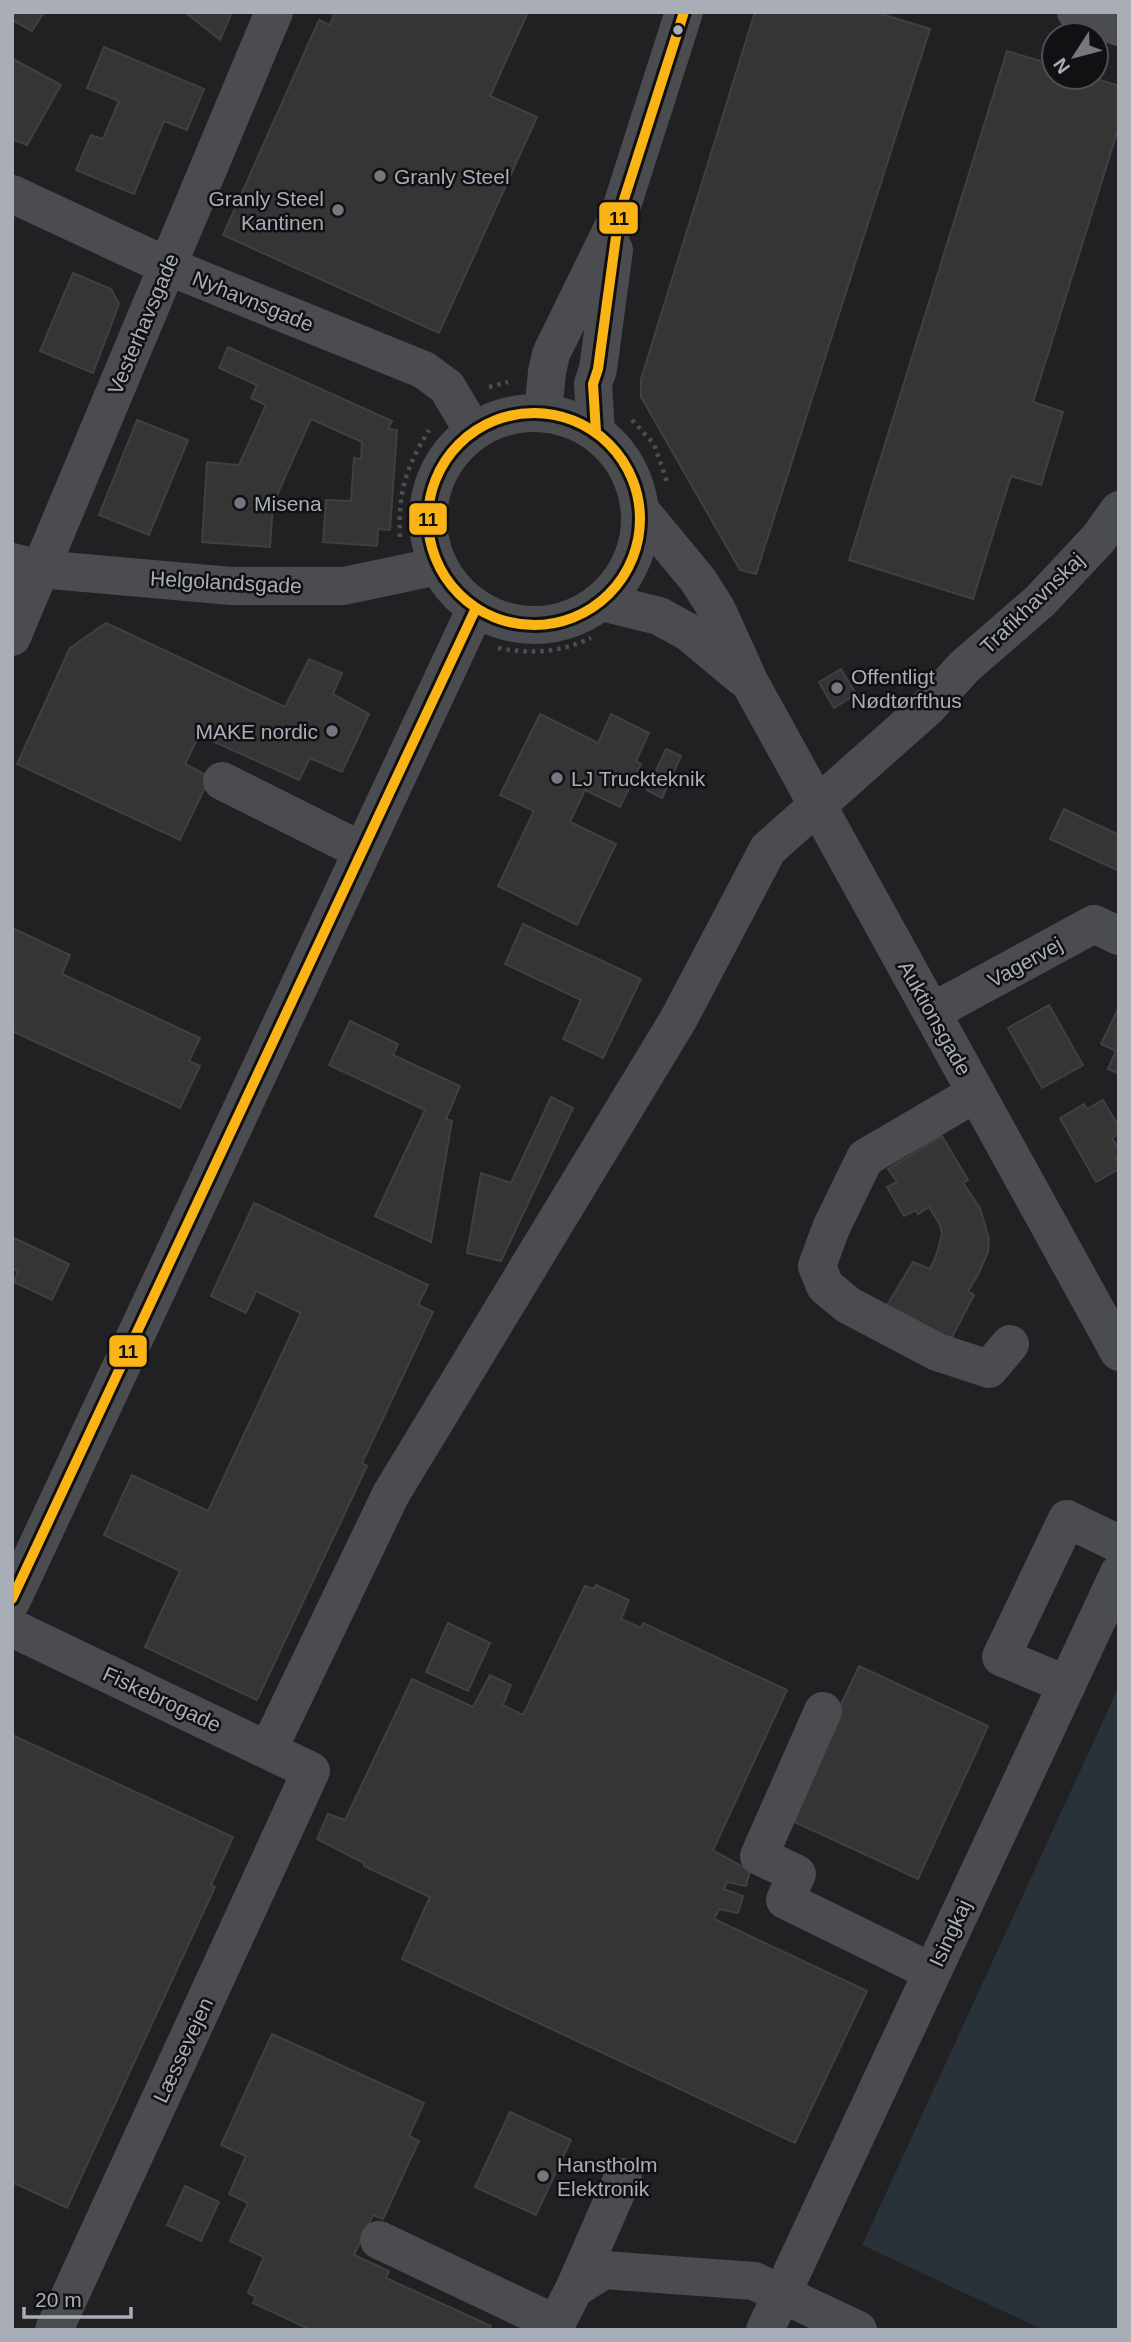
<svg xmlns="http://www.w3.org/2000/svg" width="1131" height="2342" font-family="Arial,sans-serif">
<rect width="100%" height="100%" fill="#171717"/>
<path fill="#212123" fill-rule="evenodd" d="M12,12H1119V1686L862,2245L1043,2330H12ZM1054,35H1096V77H1054Z"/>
<path fill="#2a3239" d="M1119,1686V2330H1043L862,2245Z"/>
<g fill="#353536" stroke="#3f4043" stroke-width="2">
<path d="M12,12H44L32,31L12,20Z"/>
<path d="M185,12H232L220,40Z"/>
<path d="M335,12H528L490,96L537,117L439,333L223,235L319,20L330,25Z"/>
<path d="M755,12H875L930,29L756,574L740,570L641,397V379Z"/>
<path d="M104,47L204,89L187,130L164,121L134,194L76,170L91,135L103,139L119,101L87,88Z"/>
<path d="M1007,51L1054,65V77H1091L1119,86V126L1033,402L1063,412L1041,485L1011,476L973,599L849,560Z"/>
<path d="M13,59L61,85L27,145L12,139Z"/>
<path d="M73,273L111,289L119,304L93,373L40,351Z"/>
<path d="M228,347L392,421L388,429L397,430L390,530L378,529L377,546L323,542L326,500L351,501L354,458L361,459L362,442L311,419L273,504L270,547L202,542L207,462L239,465L266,405L251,398L257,385L219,368Z"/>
<path d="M137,420L188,440L149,535L99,515Z"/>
<path d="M106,623L285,707L309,659L342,673L333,694L369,714L342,772L310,758L299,780L199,735L185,764L210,777L180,840L17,764L70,648Z"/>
<path d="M841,669L856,694L834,708L819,682Z"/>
<path d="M540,714L598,743L611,714L649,733L636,761L641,764L620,807L585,790L570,822L616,844L577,925L498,886L534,811L500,795Z"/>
<path d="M666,749L681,756L662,798L647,790Z"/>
<path d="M1064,809L1119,835V871L1050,839Z"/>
<path d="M523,924L641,979L603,1058L563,1039L581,1000L505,964Z"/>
<path d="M12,928L70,955L62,974L200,1038L189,1061L200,1066L180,1108L12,1031Z"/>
<path d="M1049,1005L1083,1065L1042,1088L1008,1028Z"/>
<path d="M1119,1007V1074L1108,1069L1116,1051L1101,1044Z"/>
<path d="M350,1021L398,1044L393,1055L460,1086L446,1119L452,1121L431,1242L375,1216L425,1110L329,1065Z"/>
<path d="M551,1097L573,1108L501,1261L467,1253L481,1173L511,1183Z"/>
<path d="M1103,1100L1119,1127V1134L1112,1138L1119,1149V1158L1116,1159L1119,1169L1096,1182L1060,1118L1084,1104L1087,1109Z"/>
<path d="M942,1136L968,1180L963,1183L980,1208L989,1239L988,1252L978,1275L968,1291L974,1295L951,1339L887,1305L913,1262L930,1269L936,1256L942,1234L940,1225L929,1207L918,1214L916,1210L904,1216L887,1187L897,1182L888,1169Z"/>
<path d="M254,1203L428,1285L418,1305L433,1312L362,1463L367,1466L257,1700L145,1647L180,1571L104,1535L132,1475L208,1511L301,1313L256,1291L246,1313L211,1296Z"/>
<path d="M12,1237L69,1264L52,1300L14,1282L18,1271L12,1269Z"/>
<path d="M596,1585L629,1600L621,1619L641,1628L643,1623L787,1690L713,1850L750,1871L746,1886L727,1882L724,1889L743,1896L738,1913L719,1909L714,1919L867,1991L795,2143L402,1959L430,1897L364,1866V1863L317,1839L328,1814L345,1820L412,1679L473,1707L490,1675L511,1685L503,1705L523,1715L585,1586L594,1589Z"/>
<path d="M448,1623L490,1643L468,1691L426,1672Z"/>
<path d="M859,1666L988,1726L918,1879L788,1819Z"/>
<path d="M12,1735L233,1837L211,1885L215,1887L67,2208L12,2182Z"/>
<path d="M272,2034L424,2103L409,2136L419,2141L383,2219L373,2215L354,2255L389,2271L386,2278L491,2326L489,2330H311L253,2303L256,2297L248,2293L264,2257L230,2241L248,2203L229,2194L246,2156L221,2145Z"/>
<path d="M510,2112L571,2140L536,2215L475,2187Z"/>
<path d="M185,2186L219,2202L201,2241L167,2225Z"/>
</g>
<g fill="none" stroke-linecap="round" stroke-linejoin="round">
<g stroke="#4d4e52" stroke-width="4.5" stroke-dasharray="3.5 5" stroke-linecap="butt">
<path d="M489,387L508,382"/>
<path d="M632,420L654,444L668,485"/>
<path d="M400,537C398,492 406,467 429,430"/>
<path d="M498,648C532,654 559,653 591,638"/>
</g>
<g stroke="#4b4c50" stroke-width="38">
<path d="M1076,12L1119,27"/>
<path d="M12,194L167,266L424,370L447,387L473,431"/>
<circle cx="534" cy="519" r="106"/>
<path d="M543,413L547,372L551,354L619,215L684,12"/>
<path d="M596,432L593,384L598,369L614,250"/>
<path d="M640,510L698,580L717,610L750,683L1119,1352"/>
<path d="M12,562L40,569L231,586H344L438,566"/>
<path d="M602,602L659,616L688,632L742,677"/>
<path d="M12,637L274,12"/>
<path d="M222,781L362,851"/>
<path d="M932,1012L1094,924L1119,936"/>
<path d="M976,1093L865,1158L831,1228L817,1266L825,1286L848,1305L937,1352L989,1369L1010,1344"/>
<path d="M12,1600L476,608"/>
<path d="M12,1628L311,1771L54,2330"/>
<path d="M1067,1685L1001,1657L1067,1519L1119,1544"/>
<path d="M823,1711L759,1856L797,1874L785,1900L932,1972"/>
<path d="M268,1750L391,1494L678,1020L768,849L928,707L964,667L1040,601L1099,538L1119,510"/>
<path d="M379,2240L556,2324"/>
<path d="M574,2289L623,2177"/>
<path d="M553,2330L574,2289L604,2270L754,2281L858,2330"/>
<path d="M765,2330L1119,1573"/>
</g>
<g stroke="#111113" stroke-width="16">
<g id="bus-1">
<circle cx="534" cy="519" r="106"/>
<path d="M596,432L593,384L598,369L619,215L684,12"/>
<path d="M12,1599L476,608"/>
</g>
</g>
<use href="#bus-1" stroke="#fbb416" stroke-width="10"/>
</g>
<circle fill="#a8adb8" stroke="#111113" stroke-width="2.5" cx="678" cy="30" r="6"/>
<g fill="#757880" stroke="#111113" stroke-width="2.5">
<circle cx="380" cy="176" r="7"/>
<circle cx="338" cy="210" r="7"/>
<circle cx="240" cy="503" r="7"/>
<circle cx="837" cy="688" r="7"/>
<circle cx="332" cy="731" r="7"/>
<circle cx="557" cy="778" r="7"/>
<circle cx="543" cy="2176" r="7"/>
</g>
<g text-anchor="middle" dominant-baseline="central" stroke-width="5" stroke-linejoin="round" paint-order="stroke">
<g font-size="21" fill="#a8adb8" stroke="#111113" text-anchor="start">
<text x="394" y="176">Granly Steel</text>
<text x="324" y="198" text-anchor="end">Granly Steel<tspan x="324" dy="24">Kantinen</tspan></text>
<text x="254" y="503">Misena</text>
<text x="851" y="676">Offentligt<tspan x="851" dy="24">Nødtørfthus</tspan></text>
<text x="318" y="731" text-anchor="end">MAKE nordic</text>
<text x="571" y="778">LJ Truckteknik</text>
<text x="557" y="2164">Hanstholm<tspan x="557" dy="24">Elektronik</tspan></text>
</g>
<g font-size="21" fill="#a8adb8" stroke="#111113">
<text transform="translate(253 301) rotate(22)">Nyhavnsgade</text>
<text transform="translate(143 324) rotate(-67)">Vesterhavsgade</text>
<text transform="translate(226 582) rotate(3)">Helgolandsgade</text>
<text transform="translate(1032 603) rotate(-44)">Trafikhavnskaj</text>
<text transform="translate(1025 962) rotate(-29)">Vagervej</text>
<text transform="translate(935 1018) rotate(61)">Auktionsgade</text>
<text transform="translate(162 1699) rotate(25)">Fiskebrogade</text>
<text transform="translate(950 1933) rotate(-65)">Isingkaj</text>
<text transform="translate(183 2050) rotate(-65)">Læssevejen</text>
</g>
</g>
<g stroke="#111113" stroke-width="2.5">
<rect x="598" y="201" width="41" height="34" rx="7" fill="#fbb416"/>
<rect x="408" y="502" width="40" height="34" rx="7" fill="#fbb416"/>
<rect x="108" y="1334" width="40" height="34" rx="7" fill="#fbb416"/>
</g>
<g font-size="19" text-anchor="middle" font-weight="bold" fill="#111">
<text x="619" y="225">11</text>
<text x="428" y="526">11</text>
<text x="128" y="1358">11</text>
</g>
<rect width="1131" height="2342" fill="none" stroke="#a8adb8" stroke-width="28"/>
<g transform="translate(1075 56) rotate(234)"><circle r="33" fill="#111113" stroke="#4d4f55" stroke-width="2"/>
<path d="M0-5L12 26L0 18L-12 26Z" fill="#757880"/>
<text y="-10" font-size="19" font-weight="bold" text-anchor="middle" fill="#a8adb8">N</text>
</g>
<path d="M24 2307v10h107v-10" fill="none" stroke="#a8adb8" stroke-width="3.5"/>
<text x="35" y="2307" font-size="21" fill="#a8adb8" stroke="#111113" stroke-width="5" paint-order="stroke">20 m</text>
</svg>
